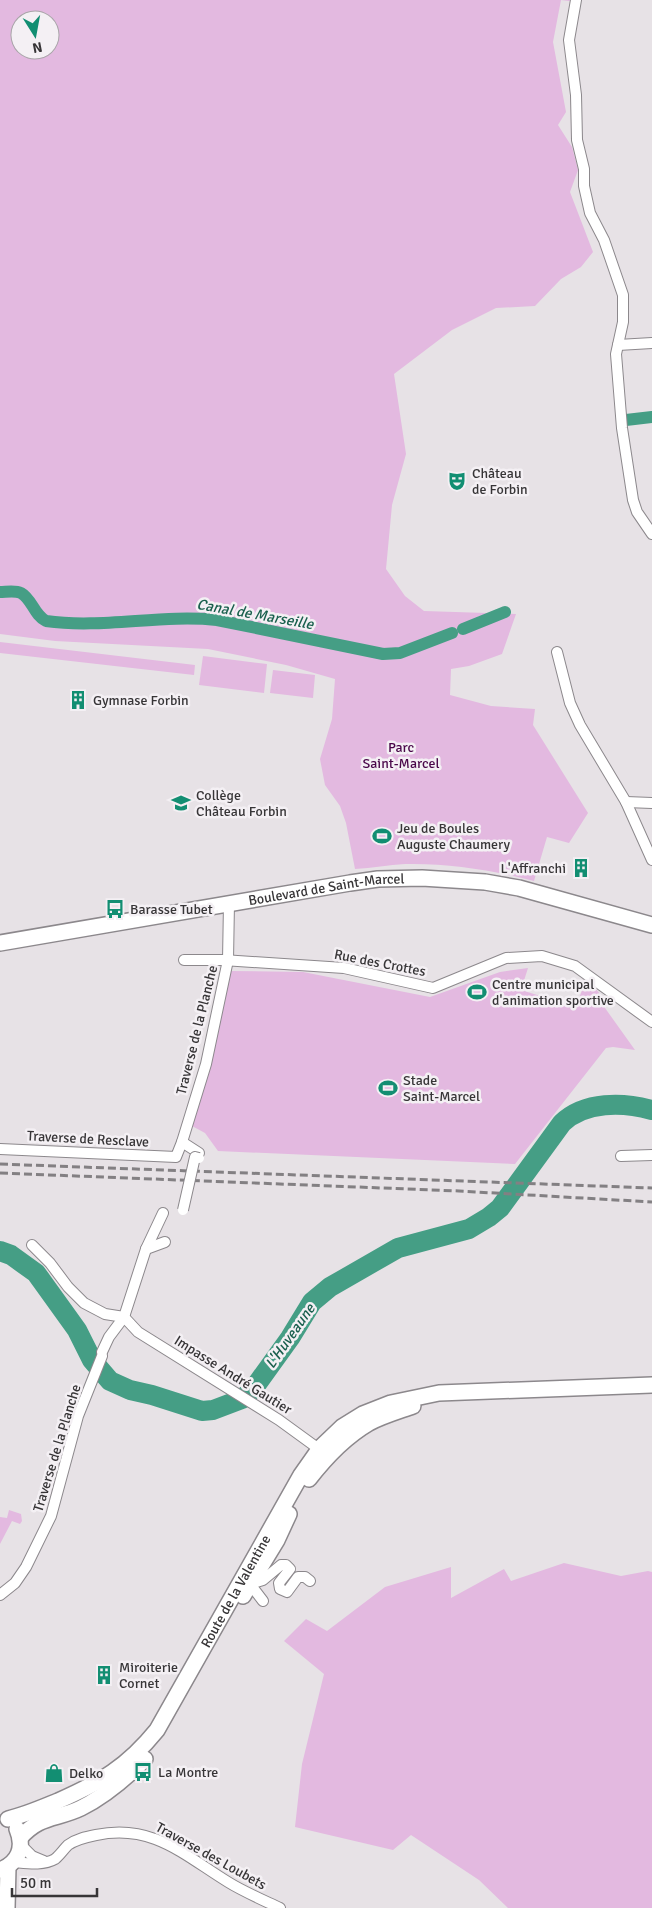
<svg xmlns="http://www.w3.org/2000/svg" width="652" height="1908" font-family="Signika,sans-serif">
<rect width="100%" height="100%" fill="#e7e2e6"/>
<g fill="#e3b9e0" fill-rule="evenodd">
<path d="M0,0H571L569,1L561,0L553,42L566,112L558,125L572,147L578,170L570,192L593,252L581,267L561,279L535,306L496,308L452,330L394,374L406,454L392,505L386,569L405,596L424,611L516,614L502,654L469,666L451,669L450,695L491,706L535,709L533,725L588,813L569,843L547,837L534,881C492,870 448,863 405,864C389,865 372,868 355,869L346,823L340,806L325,785L320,759L332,719L335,679L286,665L208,649L55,641L0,634ZM20,20H50V50H20Z"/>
<path d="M0,642L195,665L194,675L0,653Z"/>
<path d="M203,656L267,664L264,693L199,685Z"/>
<path d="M273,670L315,675L313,698L270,693Z"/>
<path d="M528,968L521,990L576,1007L585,982C596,987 604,996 605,1008L635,1050L613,1047L606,1048L515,1164L218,1151L205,1133L192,1126L225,1002L229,971L303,972L430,997L500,972Z"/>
<path d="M9,1510L21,1514L22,1521L20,1524L12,1521L0,1544V1517L7,1518Z"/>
<path d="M564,1563L621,1576L648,1571L652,1572V1908H508L479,1880L411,1835L393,1850L295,1827L302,1764L324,1674L284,1641L306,1619L327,1631L385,1587L451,1567V1598L504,1569L511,1581Z"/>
</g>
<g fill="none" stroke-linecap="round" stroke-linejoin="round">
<g stroke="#459e85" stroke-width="12">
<path d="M626,420L652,417"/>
<path d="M0,592C6,592 15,590 21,593C32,599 34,615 46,621C102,629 161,614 217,620L383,654L400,653L452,633"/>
<path d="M463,629L505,612"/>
</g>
<path stroke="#459e85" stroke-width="20" d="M0,1251L11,1255L36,1273L77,1330L92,1360L110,1381L130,1390L152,1395L202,1411L213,1410L242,1399L254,1388L290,1338L312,1302L330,1287L398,1248L469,1229L489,1217L500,1208L562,1123C585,1101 623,1102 652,1110"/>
<g stroke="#8c888c" stroke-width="12">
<g id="street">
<path d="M576,0L569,40L576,95L577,140L584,169V186L590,213L604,240L623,295V322L616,354L622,428L633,500L637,512L652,534"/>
<path d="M618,345L652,343"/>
<path d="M557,652L570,703L580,725L626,802L652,860"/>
<path d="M626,802L652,803"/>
<path d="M184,960H223L344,968L433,988L506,958L542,956L575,966L652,1022"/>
<path d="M182,1142L199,1153"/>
<path d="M0,1149L176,1157L182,1142L206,1064L228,960L229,903"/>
<path d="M621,1156L652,1155"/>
<path d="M32,1245L50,1263L68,1287L84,1303L105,1314L124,1317"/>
<path d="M146,1249L165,1242"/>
<path d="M124,1317L138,1332L279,1420L323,1452"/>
<path d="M102,1352L109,1337L124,1317L146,1249L163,1213"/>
<path d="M0,1595L15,1583L26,1567L51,1516L78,1416L102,1356"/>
<path d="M263,1601L250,1584L263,1580L281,1565H286L290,1569L279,1583L280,1589L287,1592L298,1577H305L310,1581"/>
<path d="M21,1845L32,1856L44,1861"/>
<path d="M13,1862C26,1863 43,1866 55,1859C60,1855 63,1850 68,1845C76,1839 86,1837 96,1835C152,1823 184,1855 228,1882C244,1892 263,1900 280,1908"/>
</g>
</g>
<g stroke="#8c888c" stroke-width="18">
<g id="secondary">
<path id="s1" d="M0,943L350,883L378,879L422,878L485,882L519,888L652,925"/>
<path d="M309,1479C326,1457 345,1437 369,1423C382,1416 399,1411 413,1406"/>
<path d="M243,1596L277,1540L289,1514"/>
<path id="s2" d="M8,1819C25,1815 41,1808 58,1801C101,1782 127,1767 157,1730L301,1475L320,1448L342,1427L363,1414L391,1403L439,1393L652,1385"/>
<path d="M20,1838C40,1815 56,1820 81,1808C105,1796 126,1778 145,1759"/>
<path d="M0,1870C18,1863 25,1848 17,1829"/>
<path d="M7,1908L8,1867"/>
</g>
</g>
<use href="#street" stroke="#fff" stroke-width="10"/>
<use href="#secondary" stroke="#fff" stroke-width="15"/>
<g stroke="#838083" stroke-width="3" stroke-dasharray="8 4" stroke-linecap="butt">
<path d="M0,1164L652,1188"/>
<path d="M0,1173L459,1191L652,1202"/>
</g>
<g stroke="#8c888c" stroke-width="12" stroke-linecap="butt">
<path id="street-bridge" d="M183,1210L195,1157L199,1158"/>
</g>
<use href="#street-bridge" stroke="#fff" stroke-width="10"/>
</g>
<defs>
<g id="theatre-bare" transform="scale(1.5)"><path d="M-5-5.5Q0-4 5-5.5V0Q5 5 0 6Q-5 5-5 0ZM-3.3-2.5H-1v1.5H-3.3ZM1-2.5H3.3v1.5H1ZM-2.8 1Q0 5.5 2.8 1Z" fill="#128e72" stroke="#f4f0f4" stroke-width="2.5" paint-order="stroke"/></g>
<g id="building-bare" transform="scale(1.5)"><path d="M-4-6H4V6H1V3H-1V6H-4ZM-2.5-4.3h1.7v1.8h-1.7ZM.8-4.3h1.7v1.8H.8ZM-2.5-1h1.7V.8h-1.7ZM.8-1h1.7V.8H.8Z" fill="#128e72" stroke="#f4f0f4" stroke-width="2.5" paint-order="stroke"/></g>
<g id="school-bare" transform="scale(1.5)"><path d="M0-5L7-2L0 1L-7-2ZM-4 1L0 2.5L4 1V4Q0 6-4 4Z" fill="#128e72" stroke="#f4f0f4" stroke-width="2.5" paint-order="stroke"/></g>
<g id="stadium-bare" transform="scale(1.5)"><path d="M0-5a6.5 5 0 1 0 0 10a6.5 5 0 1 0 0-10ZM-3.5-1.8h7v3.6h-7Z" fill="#128e72" stroke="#f4f0f4" stroke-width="2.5" paint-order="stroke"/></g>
<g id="bus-bare" transform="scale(1.5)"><path d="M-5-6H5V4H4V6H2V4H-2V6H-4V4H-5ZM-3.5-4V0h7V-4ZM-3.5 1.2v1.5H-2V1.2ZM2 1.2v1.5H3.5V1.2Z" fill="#128e72" stroke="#f4f0f4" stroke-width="2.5" paint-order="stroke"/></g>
<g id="shop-bare" transform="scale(1.5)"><path d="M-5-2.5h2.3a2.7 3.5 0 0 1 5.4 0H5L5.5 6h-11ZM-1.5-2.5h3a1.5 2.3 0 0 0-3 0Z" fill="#128e72" stroke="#f4f0f4" stroke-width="2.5" paint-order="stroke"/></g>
</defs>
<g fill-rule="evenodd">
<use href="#theatre-bare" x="457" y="481"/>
<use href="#building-bare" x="78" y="700"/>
<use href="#school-bare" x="181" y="803"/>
<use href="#stadium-bare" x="382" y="836"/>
<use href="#building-bare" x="581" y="868"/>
<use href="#bus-bare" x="115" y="909"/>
<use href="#stadium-bare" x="477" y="992"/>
<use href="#stadium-bare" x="388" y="1088"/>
<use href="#building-bare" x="104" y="1675"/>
<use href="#bus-bare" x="143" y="1772"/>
<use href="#shop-bare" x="54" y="1773"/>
</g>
<g text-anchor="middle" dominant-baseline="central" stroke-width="5" stroke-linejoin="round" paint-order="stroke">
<g font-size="14" fill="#373537" stroke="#f4f0f4" text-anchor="start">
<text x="472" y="473">Château<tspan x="472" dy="16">de Forbin</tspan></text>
<text x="93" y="700">Gymnase Forbin</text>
<text x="196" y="795">Collège<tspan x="196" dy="16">Château Forbin</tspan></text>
<text x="397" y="828">Jeu de Boules<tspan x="397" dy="16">Auguste Chaumery</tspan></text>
<text x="566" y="868" text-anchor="end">L'Affranchi</text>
<text x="130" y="909">Barasse Tubet</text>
<text x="492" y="984">Centre municipal<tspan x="492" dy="16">d'animation sportive</tspan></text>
<text x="403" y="1080">Stade<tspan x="403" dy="16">Saint-Marcel</tspan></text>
<text x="119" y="1667">Miroiterie<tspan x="119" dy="16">Cornet</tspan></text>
<text x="158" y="1772">La Montre</text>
<text x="69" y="1773">Delko</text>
</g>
<g font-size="14" fill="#4a074a" stroke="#f4f0f4">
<text x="401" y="747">Parc<tspan x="401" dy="16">Saint-Marcel</tspan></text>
</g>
<g font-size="14" fill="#373537" stroke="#f4f0f4">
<text stroke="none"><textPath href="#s1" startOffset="331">Boulevard de Saint-Marcel</textPath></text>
<text transform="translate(380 963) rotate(11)">Rue des Crottes</text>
<text transform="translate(197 1030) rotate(-76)">Traverse de la Planche</text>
<text transform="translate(88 1139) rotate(3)">Traverse de Resclave</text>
<text transform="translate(233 1375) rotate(32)">Impasse André Gautier</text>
<text transform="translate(57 1448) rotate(-73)">Traverse de la Planche</text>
<text stroke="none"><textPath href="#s2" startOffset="336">Route de la Valentine</textPath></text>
<text transform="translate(211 1856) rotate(29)">Traverse des Loubets</text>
</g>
<g font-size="15" font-style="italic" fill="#1a604e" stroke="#f4f0f4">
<text transform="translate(255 614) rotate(10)">Canal de Marseille</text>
<text transform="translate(290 1336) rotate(-55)">L'Huveaune</text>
</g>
</g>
<g transform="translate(35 35) rotate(169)"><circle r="24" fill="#f4f0f4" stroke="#a8a5a8"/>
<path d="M0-4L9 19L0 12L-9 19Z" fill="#128e72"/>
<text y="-8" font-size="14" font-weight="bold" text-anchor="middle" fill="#373537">N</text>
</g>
<path d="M12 1888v8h85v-8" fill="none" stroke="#373537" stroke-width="2.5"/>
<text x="20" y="1888" font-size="15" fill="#373537" stroke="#f4f0f4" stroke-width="4" paint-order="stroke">50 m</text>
</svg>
